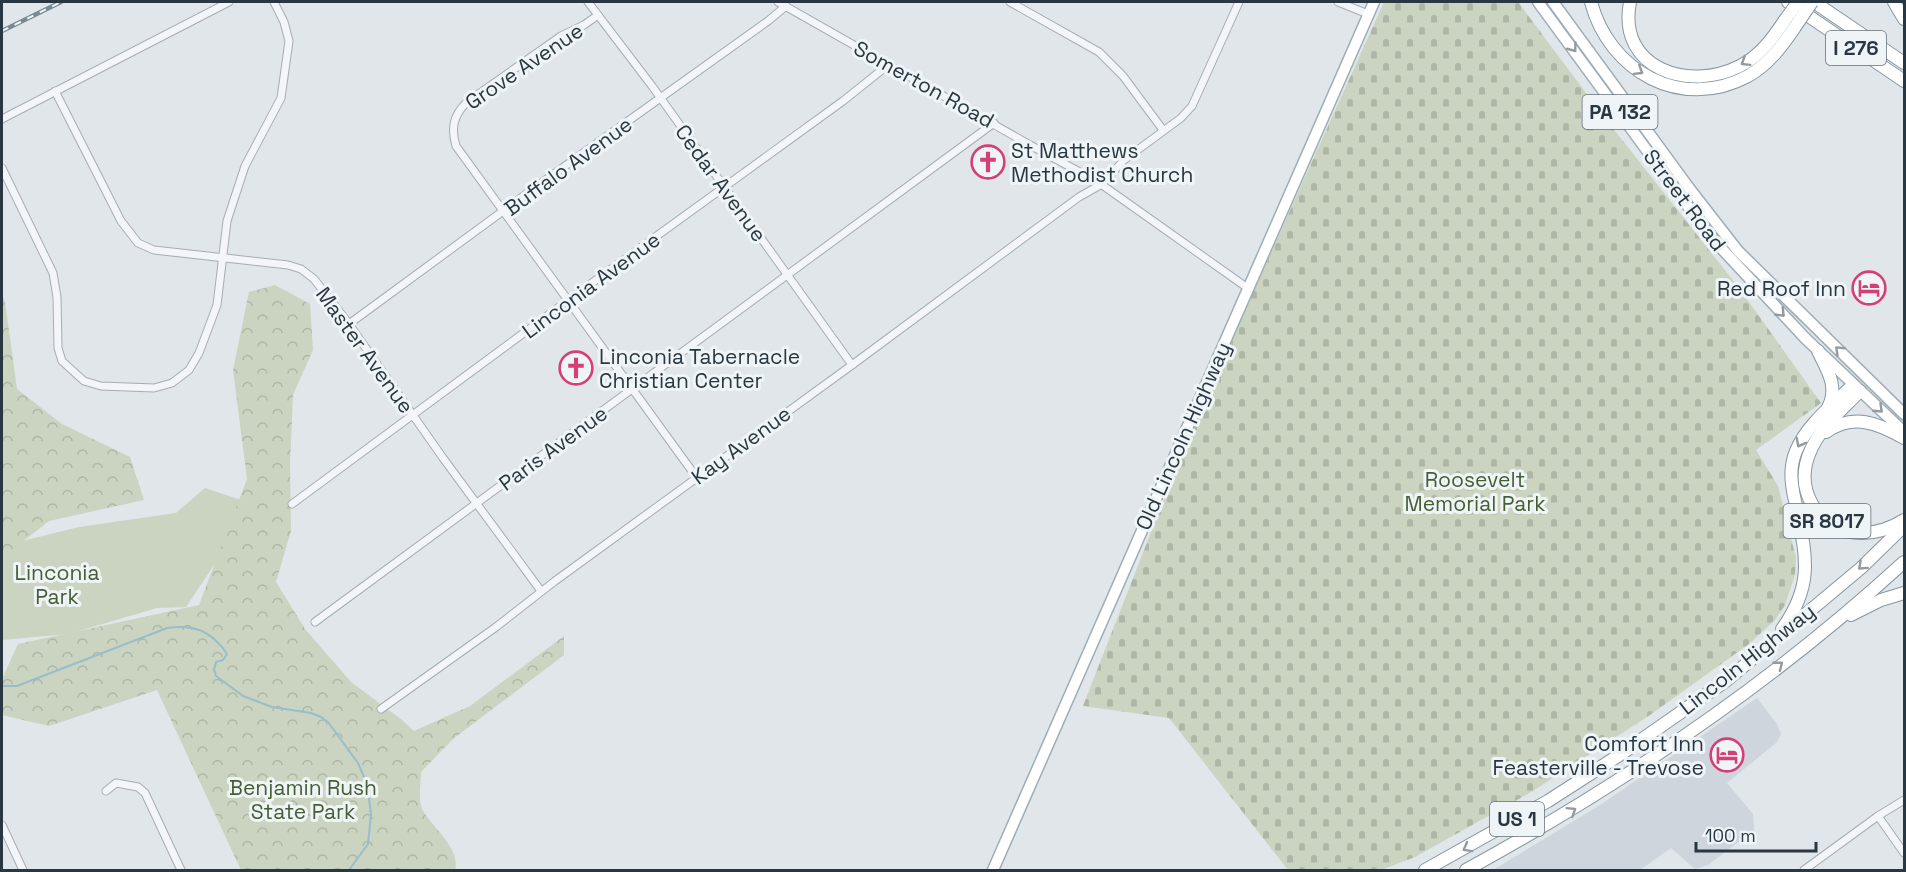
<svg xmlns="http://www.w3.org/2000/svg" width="1906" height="872" font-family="'Space Grotesk',sans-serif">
<defs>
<pattern id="forest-crowns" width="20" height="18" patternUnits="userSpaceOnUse" patternTransform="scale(1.5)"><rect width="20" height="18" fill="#cad4c0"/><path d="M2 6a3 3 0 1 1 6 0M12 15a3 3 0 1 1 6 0" fill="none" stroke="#aeb7a6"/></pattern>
<pattern id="cemetery-stones" width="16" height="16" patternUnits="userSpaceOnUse" patternTransform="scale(1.5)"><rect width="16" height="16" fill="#cad4c0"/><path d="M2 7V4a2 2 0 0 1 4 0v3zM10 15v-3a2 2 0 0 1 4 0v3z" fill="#aeb7a6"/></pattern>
</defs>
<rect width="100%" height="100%" fill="#e0e6ea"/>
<path fill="#ced5dc" d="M1757,698L1777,724L1781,734L1777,742L1727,783L1753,814L1754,830L1708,865L1695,869L1671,848L1640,870H1493L1600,805Z"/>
<path fill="#cad4c0" d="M205,488L244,501L216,562L186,607L157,608L68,634L2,640V546L79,527L176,513Z"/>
<g fill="url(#forest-crowns)">
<path d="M275,285L310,304L313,350L293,395L290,464L291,531L276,582L305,629L351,682L402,720L414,731L470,706L564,636V655L453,739L421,772C421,782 418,800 422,809C432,828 461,848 455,870H241L157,690L49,726L2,715V679L18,644L199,605L247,479L233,370L249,292Z"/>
<path d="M2,294L5,302L17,389L62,424L130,457L144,500L49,521L2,558Z"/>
</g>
<path fill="url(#cemetery-stones)" d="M1384,2H1518L1604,117L1739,288L1821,403L1756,450L1778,486L1796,558L1795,575L1785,605L1775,620L1749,644L1650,715L1533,791L1415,857L1381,870H1288L1169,718L1083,706L1191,430Z"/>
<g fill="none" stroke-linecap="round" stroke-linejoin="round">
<path stroke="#99bdcb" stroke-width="2" d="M2,686H17L167,628C194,624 212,631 227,654L223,660L216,662L214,670L216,676L243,696L272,707L311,713L321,717L328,722L358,763L367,784L371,814L368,844L349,870"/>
<g stroke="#a5aeb4" stroke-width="9">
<g id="street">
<path d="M588,2L652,86L852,365"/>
<path d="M778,2L1030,145L1098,182L1249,289"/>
<path d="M1010,2L1099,52L1123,76L1163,130"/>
<path d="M1338,2L1368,14"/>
<path d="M598,15L584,25L561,36L466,103C453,116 451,129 456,146L697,478"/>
<path d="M55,91L121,221L138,243L154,250L288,265L301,269L314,279L349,324L443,458L541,591"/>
<path d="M2,119L229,2"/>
<path d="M2,168L53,273L57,297L58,348L62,361L84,381L101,386L154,388L172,383L189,370L199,353L217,305L227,221L245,166L281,98L289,41L284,22L274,2"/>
<path d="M349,324L533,189L768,21L786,6"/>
<path d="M292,504L578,293L843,101L888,65"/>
<path d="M315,622L994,123"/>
<path d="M381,709L496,627L555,581L852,365L1079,197L1102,184L1124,160L1181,118L1192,106L1239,2"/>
<path d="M106,791L116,783L138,787L145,793L181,870"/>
<path d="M1878,816L1904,853"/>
<path d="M2,825L23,870"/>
<path d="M1804,870L1878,816L1904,800"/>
</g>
</g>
<g stroke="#9eadb6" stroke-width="13">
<g id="primary">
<path d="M1538,2L1709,235L1805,338L1904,432"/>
<path d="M1553,2L1689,188L1738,251L1904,414"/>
<path d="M993,870L1374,2"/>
</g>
</g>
<g stroke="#8697a1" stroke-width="14">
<g id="highway">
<path d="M1591,2C1609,71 1681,112 1748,76C1769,64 1782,46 1795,27"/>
<path d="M1630,2C1617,69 1689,92 1740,66C1760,56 1773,38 1785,20"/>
<path d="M1788,2L1904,81"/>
<path d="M1814,2L1904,63"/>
<path d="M1894,2L1904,19"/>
<path d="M1818,351C1827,370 1839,386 1828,408"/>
<path d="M1860,391C1839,413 1813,433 1806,464C1803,478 1805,492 1812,504C1832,540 1874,539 1904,520"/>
<path d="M1826,432C1853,413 1878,423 1904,438"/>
<path d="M1851,615L1881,600L1904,593"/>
<path d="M1782,629C1816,582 1805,552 1795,501C1791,483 1789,468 1796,451C1807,424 1833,405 1853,385"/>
<path d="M1425,870L1548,801L1621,754L1727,680L1861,568L1904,526"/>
<path d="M1466,870C1623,784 1772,683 1904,562"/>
</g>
</g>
<use href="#street" stroke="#f3f5f8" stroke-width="7"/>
<use href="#primary" stroke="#fff" stroke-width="10"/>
<use href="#highway" stroke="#fff" stroke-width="12"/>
<g stroke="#788994" stroke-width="4.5">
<path id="rail" d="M2,31L61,2"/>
</g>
<use href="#rail" stroke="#eff4f7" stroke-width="2" stroke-dasharray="7" stroke-linecap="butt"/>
<g stroke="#8697a1" stroke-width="14" stroke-linecap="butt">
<g id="highway-bridge">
<path d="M1785,20L1798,2"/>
<path d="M1795,27L1812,2"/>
</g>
</g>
<use href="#highway-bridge" stroke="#fff" stroke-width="12"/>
</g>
<defs><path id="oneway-chevron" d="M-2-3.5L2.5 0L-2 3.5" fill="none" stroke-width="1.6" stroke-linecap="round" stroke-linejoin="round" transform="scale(1.5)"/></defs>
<g stroke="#949ba0">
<use href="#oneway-chevron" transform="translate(1573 48) rotate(53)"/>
<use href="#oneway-chevron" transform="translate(1745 62) rotate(148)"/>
<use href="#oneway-chevron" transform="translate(1639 71) rotate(32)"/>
<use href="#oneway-chevron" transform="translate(1781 313) rotate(46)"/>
<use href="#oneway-chevron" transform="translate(1839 350) rotate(-136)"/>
<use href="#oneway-chevron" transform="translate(1879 409) rotate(43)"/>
<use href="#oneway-chevron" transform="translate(1800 443) rotate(118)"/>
<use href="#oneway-chevron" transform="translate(1862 566) rotate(138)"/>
<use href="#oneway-chevron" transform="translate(1779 665) rotate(-38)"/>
<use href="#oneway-chevron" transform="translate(1572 811) rotate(-32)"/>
<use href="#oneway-chevron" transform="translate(1467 848) rotate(151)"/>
</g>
<defs>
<g id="church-ring" transform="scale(1.725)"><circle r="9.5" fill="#eff4f7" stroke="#d43f77" stroke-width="1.5"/><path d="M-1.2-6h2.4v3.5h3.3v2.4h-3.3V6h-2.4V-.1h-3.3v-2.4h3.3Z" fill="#d43f77"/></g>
<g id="hotel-ring" transform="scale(1.725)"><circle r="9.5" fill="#eff4f7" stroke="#d43f77" stroke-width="1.5"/><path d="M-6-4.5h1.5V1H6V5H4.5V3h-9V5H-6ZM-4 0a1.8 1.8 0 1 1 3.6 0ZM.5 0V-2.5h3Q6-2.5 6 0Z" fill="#d43f77"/></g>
</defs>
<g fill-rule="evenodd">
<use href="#church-ring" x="988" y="162"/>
<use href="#hotel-ring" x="1869" y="288"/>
<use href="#church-ring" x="576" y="368"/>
<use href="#hotel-ring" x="1727" y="755"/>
</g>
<g text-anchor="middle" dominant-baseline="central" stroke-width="6" stroke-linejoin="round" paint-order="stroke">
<g fill="#eff4f7" stroke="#647078" stroke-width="1.5">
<rect x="1826" y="31" width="60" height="34" rx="4.5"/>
<rect x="1582.5" y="95" width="75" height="34" rx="4.5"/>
<rect x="1783.5" y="504" width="87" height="34" rx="4.5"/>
<rect x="1490" y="802" width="54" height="34" rx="4.5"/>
</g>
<g font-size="20" font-weight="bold" fill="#283742">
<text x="1856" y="48">I 276</text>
<text x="1620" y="112">PA 132</text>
<text x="1827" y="521">SR 8017</text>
<text x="1517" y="819">US 1</text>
</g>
<g font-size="21" fill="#283742" stroke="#eff4f7">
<text transform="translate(524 66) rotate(-34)">Grove Avenue</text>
<text transform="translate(924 84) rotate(29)">Somerton Road</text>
<text transform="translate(568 166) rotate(-36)">Buffalo Avenue</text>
<text transform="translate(721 183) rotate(54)">Cedar Avenue</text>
<text transform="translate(1685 200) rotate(53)">Street Road</text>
<text transform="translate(591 285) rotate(-36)">Linconia Avenue</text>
<text transform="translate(365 350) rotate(54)">Master Avenue</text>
<text transform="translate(1183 436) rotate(-66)">Old Lincoln Highway</text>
<text transform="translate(741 445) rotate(-36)">Kay Avenue</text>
<text transform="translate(553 448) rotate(-36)">Paris Avenue</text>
<text transform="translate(1747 659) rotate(-38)">Lincoln Highway</text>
</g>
<g font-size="21" fill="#283742" stroke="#eff4f7" text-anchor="start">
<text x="1011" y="150">St Matthews<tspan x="1011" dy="24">Methodist Church</tspan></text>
<text x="1846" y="288" text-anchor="end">Red Roof Inn</text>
<text x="599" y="356">Linconia Tabernacle<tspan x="599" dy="24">Christian Center</tspan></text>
<text x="1704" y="743" text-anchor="end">Comfort Inn<tspan x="1704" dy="24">Feasterville - Trevose</tspan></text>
</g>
<g font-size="21" fill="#455e34" stroke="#eff4f7">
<text x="1475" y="479">Roosevelt<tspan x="1475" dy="24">Memorial Park</tspan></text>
<text x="57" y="572">Linconia<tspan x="57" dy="24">Park</tspan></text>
<text x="303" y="787">Benjamin Rush<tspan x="303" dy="24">State Park</tspan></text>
</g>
</g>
<rect width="1906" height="872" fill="none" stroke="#283742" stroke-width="6"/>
<path d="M1696 842v9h120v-9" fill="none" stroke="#283742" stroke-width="3"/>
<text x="1705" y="842" font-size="18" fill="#283742" stroke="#eff4f7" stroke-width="4.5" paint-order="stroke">100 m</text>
</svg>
